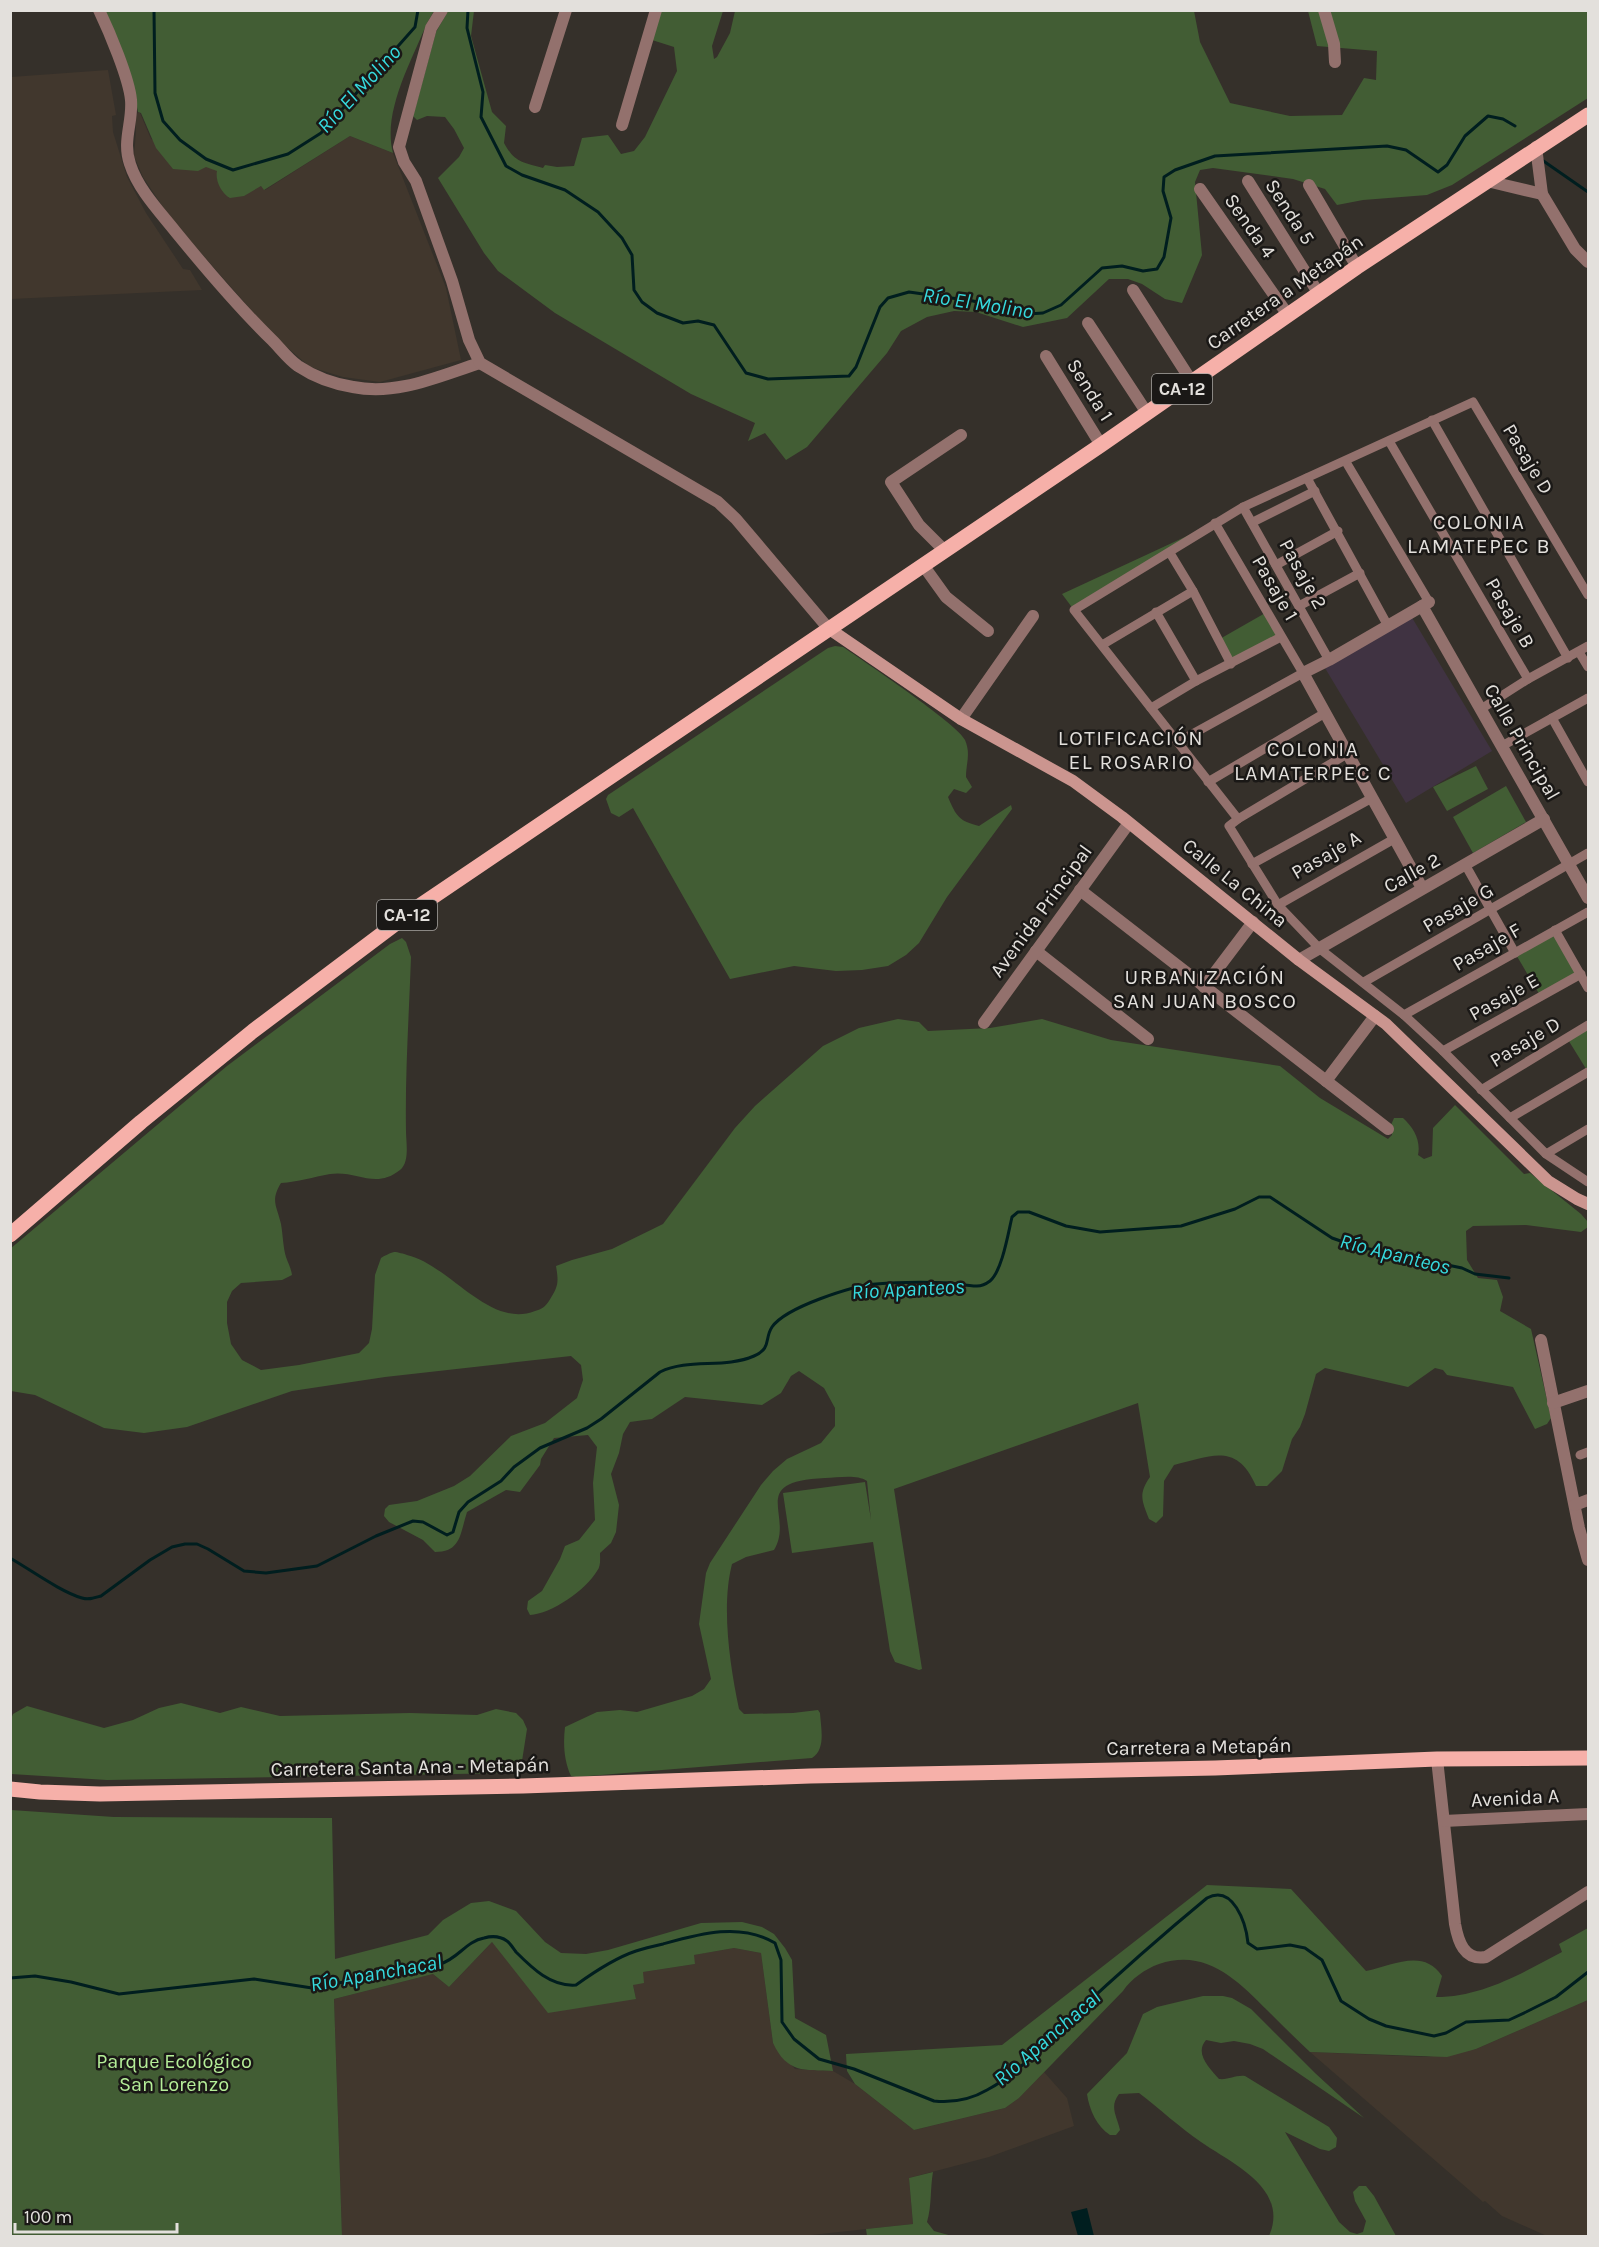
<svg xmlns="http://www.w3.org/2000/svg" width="1599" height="2247" font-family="Karla,sans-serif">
<rect width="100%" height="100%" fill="#35302a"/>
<g fill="#41372d">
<path d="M108,70L116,115L112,116L113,132L127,177L146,213L183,269L190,270L202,290L11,299V77Z"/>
<path d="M138,112L140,113L151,139L218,171L217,178L223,192L262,186L265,190L350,136L393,153L446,288L461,360L380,382L343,377L310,367L275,337L171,219L143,177L134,156L136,131L135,117Z"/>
<path d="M492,1942L636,1999L633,1985L643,1972L695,1964L693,1955L734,1948L761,1953L773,2043L795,2069L833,2071L855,2084L914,2130L1005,2108L1019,2098L1044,2072L1067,2098L1074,2126L989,2157L909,2178L913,2224L802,2236H342L334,1999L433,1974L449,1987Z"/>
<path d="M1588,2000V2236H1547L1502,2216L1485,2201L1483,2202L1310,2052L1426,2057L1476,2049Z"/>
</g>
<path fill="#403342" d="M1411,616L1492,751L1406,803L1325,668Z"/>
<g fill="#425d34">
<path d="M104,11H434L427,23C412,60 382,112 393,153L350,136L264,190L261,186L244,196L230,198C221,193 215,180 217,171L206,167L198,171L173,169L156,148L141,113L138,112L134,93Z"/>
<path d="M448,11H474L471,36L492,112L506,126L504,143C515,163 522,162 543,168L545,165L557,167L574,166L582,138L608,135L621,154L634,151L645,137L677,71L674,47L652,40L660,11H723L712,46L714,59L717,57L730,33L735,11H1194L1200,42L1230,103L1290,116L1342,115L1364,78L1376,80L1377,51L1317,46L1308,11H1588V98L1452,185L1427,195L1363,200L1337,205L1325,189L1293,179L1213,168L1200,170L1195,182L1202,255L1182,303L1165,299L1142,284L1128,279H1109L1067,318L1023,327L976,312L954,311L927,317L901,331L887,353L807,447L786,460L765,433L748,441L755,423L691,394L555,313L498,271L484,253L438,178L459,157L464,148L454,129L445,117L427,116L417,120L413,116L436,32Z"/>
<path d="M1215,523L1074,610L1062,594Z"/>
<path d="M1267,612L1281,637L1231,664L1218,640Z"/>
<path d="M835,646L843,647C862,660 959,725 965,740C971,754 966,763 966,777L972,787L966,793L954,789L948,797C956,816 959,821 979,826L1011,805L1012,809L947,897L919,943L906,955L888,966L862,970L836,971L794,966L730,979L633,808L619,817L611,813L606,799L608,795L828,648Z"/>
<path d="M1476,766L1488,789L1447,811L1433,787Z"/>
<path d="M1506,786L1526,822L1473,853L1453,817Z"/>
<path d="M1555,930L1581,974L1541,997L1515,953Z"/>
<path d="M402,938L406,942L411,957C409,1015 405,1073 406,1131C406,1142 410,1162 400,1170C375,1190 357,1170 330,1174C313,1177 298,1182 281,1183C270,1201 277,1206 281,1224C283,1235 283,1247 286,1257C288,1263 291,1268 292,1275L282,1280L241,1283L232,1291L227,1302V1323L231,1344L242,1360L261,1370L299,1365L359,1353L369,1343L372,1329L375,1275L381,1258C384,1256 390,1253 394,1252C398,1252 404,1254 407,1255C450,1265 489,1329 535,1311C542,1309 545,1307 549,1301C558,1286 559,1284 556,1266L572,1260L612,1249L663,1224L735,1128L755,1106L823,1046L859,1028L898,1019L919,1022L928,1031L990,1028L1042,1019L1111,1040L1280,1066L1320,1098L1388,1139L1392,1135L1391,1125L1394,1118H1403C1414,1128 1421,1141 1418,1155L1424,1159L1432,1156L1433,1128L1455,1105L1524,1174L1530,1173L1581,1214L1588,1222V1227L1581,1232L1526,1225L1473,1226L1466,1231L1467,1260L1478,1278L1497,1280L1503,1297L1500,1311L1531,1329L1551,1418L1547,1424L1535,1429L1513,1387L1447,1375L1443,1370L1435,1368L1408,1387L1325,1368L1316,1374L1305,1414L1300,1427L1292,1439L1282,1471L1267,1486H1256C1237,1442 1211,1456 1174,1465L1164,1481L1163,1516L1156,1523L1149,1519C1142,1501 1138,1494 1150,1477L1138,1403L894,1489L922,1669L919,1670L895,1662L890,1651L873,1542L792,1553L783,1493L865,1482L871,1520L867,1481C856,1474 838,1478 825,1478C746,1481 795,1516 774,1550L746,1557L732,1564C721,1607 730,1666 739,1709L744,1714L793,1713L818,1710L820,1713C821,1729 826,1749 812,1758L576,1777L571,1776C564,1761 563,1744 565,1727L597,1712L620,1710L637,1712L692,1696L704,1689L711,1679L699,1624L706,1573L710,1563L761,1485L773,1471L787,1459L821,1443L835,1426V1408L824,1388L799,1371L791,1376L781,1393L762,1405L685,1397L652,1419L630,1422L623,1434L619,1453L611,1474L619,1505L616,1532L611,1543L600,1553C600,1559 601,1566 597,1571C586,1590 551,1614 530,1615L527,1609L528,1601L542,1591L560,1559L565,1546L579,1540L595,1520L593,1483L597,1447L588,1435L554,1438L541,1459L540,1465L520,1492L506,1490L467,1512C460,1534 461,1552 435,1552L423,1540L389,1522L384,1516L385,1509L389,1505L417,1501L454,1486L470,1476L511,1436L545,1423L577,1398L583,1380L581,1365L571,1356L385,1377L292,1391L187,1427L144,1433L104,1428L35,1395L11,1391L10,1249L227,1066L390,944Z"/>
<path d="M1588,1025V1072L1567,1038Z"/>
<path d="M181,1703L220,1713L241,1707L280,1716L410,1713L477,1715L496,1709L516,1713L523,1720L527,1729L522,1761L517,1773L107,1780L11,1774V1719L13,1714L27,1706L104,1728L133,1720L159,1708Z"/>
<path d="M11,1810L114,1817L332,1818L335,1959L428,1935L443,1920L471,1903L489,1901L516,1911L545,1942L561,1953L586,1954L608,1950L701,1923L742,1922L762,1927L774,1934L785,1948L792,1960L795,2018L826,2035L833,2071C804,2070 787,2073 773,2043L761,1953L734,1948L694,1955L695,1964L643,1972L644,1983L633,1985L636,1999L548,2013L492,1942L449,1987L433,1974L334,1999L342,2236H11Z"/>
<path d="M1207,1885L1291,1889L1366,1971C1393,1965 1424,1948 1442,1976L1436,1997C1482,1997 1522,1973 1562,1952L1559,1944L1588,1928V2000L1476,2049L1447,2057L1310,2052C1295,2038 1281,2024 1267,2010C1237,1980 1206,1948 1159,1964C1145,1969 1131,1979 1123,1991L1019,2098L1005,2108L914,2130L855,2084L847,2071L846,2054L1002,2045Z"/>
<path d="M1203,1996H1223L1232,1998L1251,2009L1315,2073L1364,2118L1263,2049L1250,2044L1234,2041L1221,2043L1206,2040C1194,2054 1210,2068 1219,2079C1229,2080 1235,2075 1245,2076L1329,2127L1337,2138L1336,2147L1329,2151L1320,2149L1285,2132L1339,2222L1350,2232L1357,2234L1363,2232L1366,2221L1355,2201L1353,2192L1359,2186H1366L1374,2196L1396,2236H1269C1290,2188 1231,2163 1201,2142C1179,2127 1160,2109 1139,2093L1119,2094C1109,2107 1117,2116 1120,2130L1116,2135H1110C1097,2127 1089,2109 1087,2094L1127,2053L1143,2014L1157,2007Z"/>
<path d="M933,2172C930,2189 932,2205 927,2222L934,2231L952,2236H867L866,2229L913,2224L909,2178Z"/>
</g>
<path fill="#001e1f" d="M1087,2208L1094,2236H1078L1071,2212Z"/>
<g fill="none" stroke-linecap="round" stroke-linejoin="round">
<g stroke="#001e1f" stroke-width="3">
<path d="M154,10L155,93L163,121L180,140L206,159L233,170L288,154L321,133L415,27L418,10"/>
<path d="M468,10L467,28L483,92L481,117L506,166L522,175L565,190L598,212L622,238L632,255L634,290L642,302L657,313L683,323L698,321L714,325L746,373L768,379L849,376L856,367L880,307L888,298L909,292L973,301L1028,314L1043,313L1061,305L1102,268L1122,266L1143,271L1157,269L1164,257L1171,218L1163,191L1164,177L1175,170L1215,156L1387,146L1406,150L1438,172L1447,165L1465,136L1488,116L1503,119L1515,126"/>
<path d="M10,11L11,10"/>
<path d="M1542,160L1588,192"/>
<path d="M10,1558C31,1570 61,1592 82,1598C89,1600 94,1598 101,1596L150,1560L172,1547L185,1544H197L208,1549L244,1571L266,1573L317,1566L376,1536L413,1521L423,1522L447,1535L453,1532L459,1512L468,1502L501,1481L514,1467L540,1448L587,1428L601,1419L660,1372C689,1358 724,1369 754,1356C772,1348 764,1339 772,1327C786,1307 852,1286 876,1284C900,1282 926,1282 950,1283C959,1284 968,1286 977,1286C981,1286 986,1284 990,1281C1002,1271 1008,1234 1012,1217L1018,1212H1029L1066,1226L1100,1232L1181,1226L1235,1209L1259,1197H1270L1332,1238L1355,1246L1462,1268L1475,1274L1509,1278"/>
<path d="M10,1978L35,1976L71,1982L119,1994L254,1979L312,1988L440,1964C458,1959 466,1941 484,1938C491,1936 500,1936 507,1941C510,1943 513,1948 516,1952C532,1968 551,1987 576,1985C594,1972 615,1958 636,1951C645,1948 654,1946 663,1944C699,1934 740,1922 775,1943L781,1960L782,2022L794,2039L819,2059L854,2069L934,2101C954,2103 970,2100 987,2090C1020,2073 1046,2041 1073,2016C1117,1975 1161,1936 1207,1898C1233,1884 1246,1923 1248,1943L1257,1949L1290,1945L1305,1948L1322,1960L1341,2001L1369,2019L1386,2026L1434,2036L1446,2033L1466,2022L1509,2020L1526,2012L1556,1997L1588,1972"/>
</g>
<g stroke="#93716d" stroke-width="9">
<path d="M1432,420L1568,658"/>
<path d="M1389,441L1528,679"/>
<path d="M1346,462L1429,602"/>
<path d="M1307,478L1388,626"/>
<path d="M1243,507L1329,660"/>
<path d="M1253,522L1315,491"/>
<path d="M1170,553L1193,591L1231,664"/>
<path d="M1276,565L1338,531"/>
<path d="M1588,595L1473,402L1243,507L1074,610L1238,819L1229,826L1278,905L1320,949L1404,1015L1443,1051L1546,1154L1588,1182"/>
<path d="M1299,606L1360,573"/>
<path d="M1156,612L1196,681"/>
<path d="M1102,645L1193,591"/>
<path d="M1579,652L1588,667"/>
<path d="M1151,708L1196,681L1281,637"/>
<path d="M1481,709L1528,679L1588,646"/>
<path d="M1552,718L1588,782"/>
<path d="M1178,742L1303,673L1215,523"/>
<path d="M1502,746L1588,698"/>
<path d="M1208,782L1325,713"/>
<path d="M1238,819L1347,754"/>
<path d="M1252,864L1372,798"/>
<path d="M1466,866L1515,953"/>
<path d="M1278,905L1394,839"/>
<path d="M1555,930L1588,988"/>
<path d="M1364,982L1588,853"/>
<path d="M1404,1015L1588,912"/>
<path d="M1443,1051L1581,974"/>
<path d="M1481,1090L1588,1025"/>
<path d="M1510,1118L1588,1072"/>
<path d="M1546,1154L1588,1129"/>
<path d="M1580,1455L1588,1452"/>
</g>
<g stroke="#93716d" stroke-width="12">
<path d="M99,10C109,31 129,78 131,100C133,122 122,141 130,164C138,189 159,211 175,231C206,269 237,306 272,340C280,348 288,359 298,366C313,376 334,384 353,387C397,396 439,376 480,363"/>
<path d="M442,10L431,28L399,147L404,162L416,181L452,281L469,340L480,363L718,502L736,519L828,628"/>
<path d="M1324,10L1334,44L1335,62"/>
<path d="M535,107L566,10"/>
<path d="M622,125L656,10"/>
<path d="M1536,147L1542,194L1575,249L1588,262"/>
<path d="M1248,181L1319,294"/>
<path d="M1487,181L1542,194"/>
<path d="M1309,185L1357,267"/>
<path d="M1200,189L1288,315"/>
<path d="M1133,290L1192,382"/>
<path d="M1088,323L1147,413"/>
<path d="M1046,356L1101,445"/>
<path d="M945,551L919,525L891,482L961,435"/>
<path d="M923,565L946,597L988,631"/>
<path d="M1422,606L1588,898"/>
<path d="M961,719L1033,616"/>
<path d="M1422,888L1303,673L1329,660L1429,602"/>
<path d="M1080,890L1388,1129"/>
<path d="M1036,951L1148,1039"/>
<path d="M1299,960L1544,819"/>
<path d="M1204,987L1253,922"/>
<path d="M984,1023L1129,823"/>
<path d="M1326,1081L1375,1016"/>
<path d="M1541,1340L1579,1528L1588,1560"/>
<path d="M1553,1403L1588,1391"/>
<path d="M1575,1505L1588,1500"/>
<path d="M1437,1759L1455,1924C1458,1941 1464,1961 1486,1957L1588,1892"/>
<path d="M1444,1821L1588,1814"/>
</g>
<path stroke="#cb958f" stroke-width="12" d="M828,628L961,719L1073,781L1122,817L1299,960L1386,1024L1548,1181L1577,1199L1588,1204"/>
<g stroke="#f6b0a9" stroke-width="15">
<path d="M10,1235L141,1122L253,1031L415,909L1101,445L1357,267L1588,115"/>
<path d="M10,1789L40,1792L100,1794L523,1786L810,1776L1215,1768L1437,1759L1588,1758"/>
</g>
</g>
<g text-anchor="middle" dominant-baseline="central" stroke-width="5" stroke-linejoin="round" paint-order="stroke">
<g fill="#1a1816" stroke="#a7a4a1" stroke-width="1.5">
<rect x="1152" y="374" width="60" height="30" rx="4.5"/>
<rect x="377" y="900" width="60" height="30" rx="4.5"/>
</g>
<g font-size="18" font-weight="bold" fill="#e3e0dc">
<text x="1182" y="389">CA-12</text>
<text x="407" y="915">CA-12</text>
</g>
<g font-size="20" fill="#e3e0dc" stroke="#1a1816">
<text transform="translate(1290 212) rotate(57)">Senda 5</text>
<text transform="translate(1250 226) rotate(55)">Senda 4</text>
<text transform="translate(1285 292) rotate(-35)">Carretera a Metapán</text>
<text transform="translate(1090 390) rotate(58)">Senda 1</text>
<text transform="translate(1528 459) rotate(59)">Pasaje D</text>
<text transform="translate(1303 574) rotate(61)">Pasaje 2</text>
<text transform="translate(1275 588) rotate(60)">Pasaje 1</text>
<text transform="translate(1510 613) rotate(60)">Pasaje B</text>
<text transform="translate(1522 742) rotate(60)">Calle Principal</text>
<text transform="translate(1326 855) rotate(-30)">Pasaje A</text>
<text transform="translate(1412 873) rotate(-29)">Calle 2</text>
<text transform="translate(1235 883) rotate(39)">Calle La China</text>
<text transform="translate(1458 908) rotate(-30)">Pasaje G</text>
<text transform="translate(1041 911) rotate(-54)">Avenida Principal</text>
<text transform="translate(1487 947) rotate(-30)">Pasaje F</text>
<text transform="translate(1504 997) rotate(-29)">Pasaje E</text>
<text transform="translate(1525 1042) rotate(-31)">Pasaje D</text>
<text transform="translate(1199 1747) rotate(-1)">Carretera a Metapán</text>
<text transform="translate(410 1767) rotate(-1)">Carretera Santa Ana - Metapán</text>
<text transform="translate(1515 1798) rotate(-3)">Avenida A</text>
</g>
<g font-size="20" fill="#b5ee98" stroke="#1a1816">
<text x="174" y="2061">Parque Ecológico<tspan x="174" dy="23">San Lorenzo</tspan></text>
</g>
<g font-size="21" font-style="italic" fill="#36dade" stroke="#1a1816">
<text transform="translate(359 89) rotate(-47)">Río El Molino</text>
<text transform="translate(978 303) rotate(9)">Río El Molino</text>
<text transform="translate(1395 1254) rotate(14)">Río Apanteos</text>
<text transform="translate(908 1289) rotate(-3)">Río Apanteos</text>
<text transform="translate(376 1973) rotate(-10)">Río Apanchacal</text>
<text transform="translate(1047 2038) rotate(-41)">Río Apanchacal</text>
</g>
<g font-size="21" letter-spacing="1.5" fill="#e3e0dc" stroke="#1a1816">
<text x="1479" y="522">COLONIA<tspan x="1479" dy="24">LAMATEPEC B</tspan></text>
<text x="1131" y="738">LOTIFICACIÓN<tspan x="1131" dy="24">EL ROSARIO</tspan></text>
<text x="1313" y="749">COLONIA<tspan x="1313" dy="24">LAMATERPEC C</tspan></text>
<text x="1205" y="977">URBANIZACIÓN<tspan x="1205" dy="24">SAN JUAN BOSCO</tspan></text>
</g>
</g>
<rect width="1599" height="2247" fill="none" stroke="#e3e0dc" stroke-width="24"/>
<path d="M15 2223v9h162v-9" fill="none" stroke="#e3e0dc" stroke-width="3"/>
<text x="24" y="2223" font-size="18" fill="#e3e0dc" stroke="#1a1816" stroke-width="4.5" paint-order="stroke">100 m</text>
</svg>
